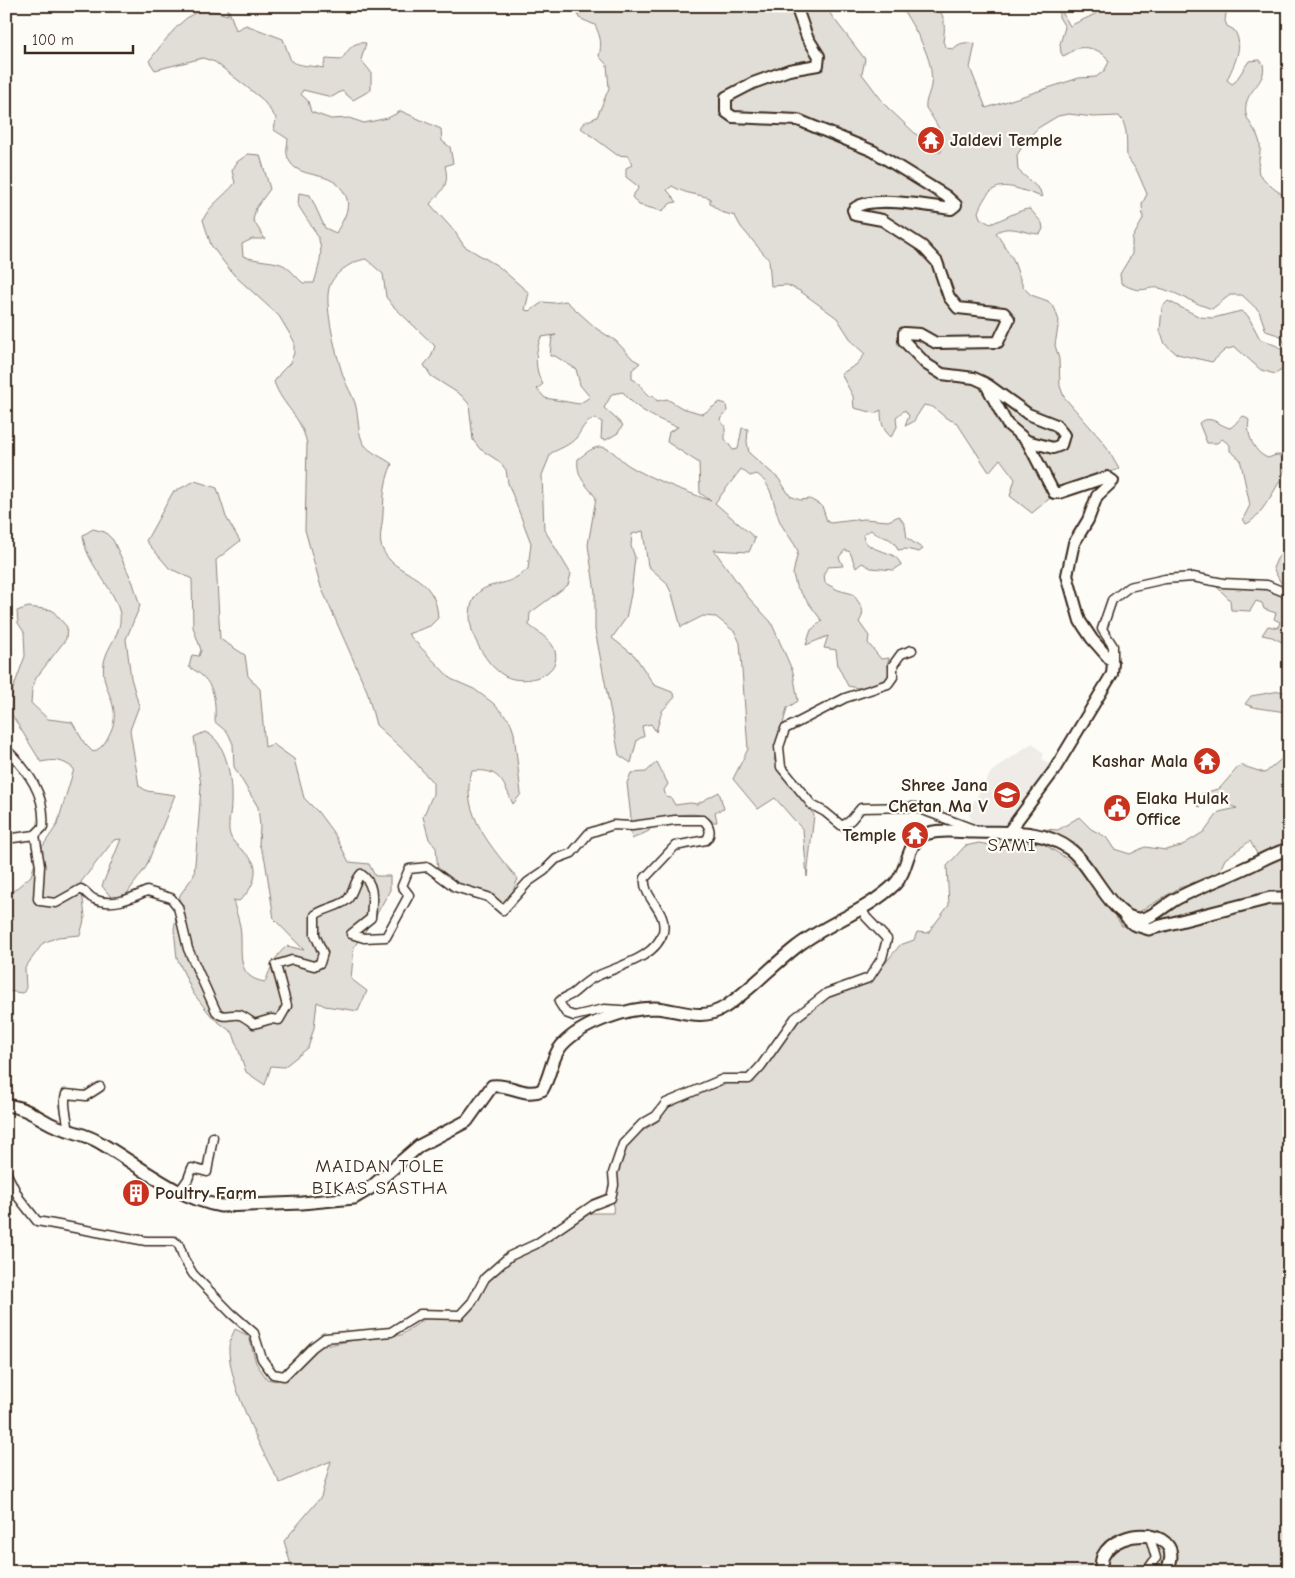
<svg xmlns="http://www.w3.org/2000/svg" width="1295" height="1578" font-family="'Comic Neue',sans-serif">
<rect width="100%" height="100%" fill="#fdfcf7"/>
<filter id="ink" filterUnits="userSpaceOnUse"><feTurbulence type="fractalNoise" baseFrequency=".02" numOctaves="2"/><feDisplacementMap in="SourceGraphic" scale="10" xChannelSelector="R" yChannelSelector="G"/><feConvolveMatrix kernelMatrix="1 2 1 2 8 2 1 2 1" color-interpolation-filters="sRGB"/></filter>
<g filter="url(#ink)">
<path fill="#efece7" d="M1032,743L1044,754L1042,758L1053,769L1020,826L974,828L968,812L991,772Z"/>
<g fill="#e1ded7" stroke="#8e847a" fill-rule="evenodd">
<path d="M227,6H235L228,8L236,30L246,25L283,39L291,61C301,67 312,65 323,68L326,59L341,60C349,50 352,41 366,43L361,60L371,72V90L353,100L342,91L332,97L303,90L301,94L308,101L311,112L331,119L349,118L364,123L388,118L401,111L441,129L442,141L450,147L453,163L445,166C450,185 442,191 430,204L455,232L464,246L498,266L529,293L525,310L530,311L543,302L553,303L566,301L597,329L616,341L633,359L640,363L632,370V379C641,382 643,393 651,397L653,395L657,401L667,399L682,408L703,414L720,402L726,404L727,411L720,419L725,427V439L733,450L738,449L742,428L748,429L747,442L749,453L779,479L790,496L800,500L810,499L822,506L827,521L830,523L864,519L888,521L899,516L905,525L907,538L923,549L919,552L906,549L898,550C892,534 881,540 871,530L863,535C866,555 895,547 901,565L894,570L871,568L862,563L856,568L850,552L845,550L839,557L843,566L828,567L824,573L825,583L838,590L853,594C860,605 867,610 859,622L869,636L868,643L881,659L889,658L887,665L890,668V679C877,689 864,690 848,686L838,666L836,650L824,648L828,636L806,645L811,630L822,621L796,586L793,574L798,551C794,542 786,533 781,524C773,507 774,486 757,474L750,476L741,469L715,503L755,538L749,552L714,550L748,597L771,622L793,672L798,701L787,708L774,760L814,815L807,877L803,830L775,798L758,809L733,779L748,749L740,643L735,632L716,617L703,616L681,627L672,594L666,582L648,566L643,531L632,534L631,546L635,557L631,594L626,618L612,638L635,656L654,685L672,692L675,697L662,711L656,732L651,724L642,726L644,736L637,740L631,763L619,755L595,630V592L588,545L596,498C586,484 576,477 578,459C585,454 593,446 602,447C613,449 620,460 628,465C650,479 686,491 711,501L700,493L699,463L667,442L669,432L678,427C658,420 636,410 623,392L612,394L604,408L623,425L618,433L606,440L601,439L602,422L595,418C581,425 584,428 576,438C570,445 559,449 551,453L542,475L544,529L571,574L568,585L530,613L529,625C537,632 549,638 554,648C565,676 523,686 505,676C490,668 479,649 473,634C469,622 468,604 477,594C484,585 499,585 509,581C516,578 522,574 528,569L531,543L508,483L506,470L500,462L480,449L473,440L469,404L461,395L431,376L424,365L431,357L435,346L393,306L386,297L383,274L366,259C352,261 333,273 329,288C324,307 337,359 344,378C347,387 352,394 355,403C359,415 357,434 364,444C370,453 383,457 392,464C384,483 384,494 383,513C383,524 378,538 382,548C394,578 436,571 438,618L430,626L408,634L451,679L474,689L493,703L510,721L514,733L521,794L513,804C503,782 500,768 472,771C458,811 494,851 518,879L508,903L502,905L457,886L438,871L436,848L429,839L423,817L433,794V783L408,754L376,725L367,691L321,587L305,530L307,444C301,415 283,407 274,382L281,372L290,363L294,353V341L279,316L234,275L219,256L211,245L203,220C209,205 225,196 235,183L232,171L237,162L248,154L260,155L270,189L256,208L253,220L265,239H252L242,244L243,256C256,262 276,260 285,266C292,271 297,278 303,283H314C328,239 319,240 298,205L299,193L310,195L325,228L336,233C343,220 352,208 345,194C332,169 301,180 290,162C285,154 287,148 288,139L274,130L276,118L262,99L215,62L203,58L155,70L149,61C162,45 186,8 208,10C214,10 222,14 228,15ZM556,335L552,336L550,356H555L576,369L580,385L590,397L579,404L545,398L537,389L543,384C534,370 535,352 541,337Z"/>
<path d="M575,6H827L831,15L865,59L862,74L887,107L935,152H941C945,134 936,123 926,108C925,100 930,93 931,85C935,58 914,29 901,6H937C946,18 945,28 943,42L947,48L953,49C960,42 966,42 975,44L970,68L986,108L1079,78L1096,77L1104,71L1109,62C1105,51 1089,46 1078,48C1072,50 1069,54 1063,56L1061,53L1060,44L1065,27L1059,17V11L1062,12L1070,26C1083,19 1095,16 1106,6H1227L1225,21L1227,26L1234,30C1245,46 1234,64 1227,80L1232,84L1235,82L1249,61L1260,60L1263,64C1267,82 1248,89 1246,105C1243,120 1255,126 1259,140C1263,151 1256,163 1259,174C1268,183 1276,193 1289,197V353L1281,336L1266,331L1259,311L1242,295H1230L1212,309C1195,304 1180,294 1163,289C1146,284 1144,297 1121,283L1120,274L1132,254V239L1143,219L1142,204L1147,194L1137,171L1127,157C1126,144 1129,127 1119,116L1093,117L1069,114L1058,116L1038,128L1027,139L1017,155L1018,170L1040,190L1042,197C1010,186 992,175 978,212L980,218L990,224C1000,221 1022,208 1030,209L1042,223L1043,229L1040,234C1026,234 1008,223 996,233L1013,259L1023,287L1031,295L1048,301L1055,309L1059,321L1055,345L1059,359L1060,386L1064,397L1104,443L1119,469L1061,489L1032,513L1010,496L1015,479L1000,459L989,472L957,423L946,418L933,407L924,405L913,422L905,426L909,416L905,410L896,417L897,427L891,437C882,429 881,422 881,410L875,413L854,408L853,396L841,374L857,364L865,354L853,343L837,318L800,291L787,285L771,286L769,260L741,227L735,216L721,212L710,203V198C693,193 688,195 672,186L667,190L677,202L671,203L662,211L639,205L632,197L639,187L626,177V168L632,165L628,156L617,155L581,128L585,122L597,117L609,88L607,65L599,56C602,43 601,38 595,25L579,18Z"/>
<path d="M1168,301L1200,317L1213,318L1241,311L1248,316L1260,339L1277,346L1289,356V366L1275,374L1261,370L1235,347L1225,350L1212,362L1177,354L1165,344L1160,331L1162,307Z"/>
<path d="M1244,416L1249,420C1246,434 1254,453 1268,458L1276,455L1289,456C1289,469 1260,520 1246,524L1243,519L1250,505L1240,459L1230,451V445L1222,439L1217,443H1207L1199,423C1211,414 1218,425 1230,428C1237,424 1237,419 1244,416Z"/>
<path d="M195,481L217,488L226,517L240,541L216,560L220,639L245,655L248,676L260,689L265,747L273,744L294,759L304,798L318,812L335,835L349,862L369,864L375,876H390V890L375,917L354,947L351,979L367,991L358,1011L325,1006L317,1002L314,1028L308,1048L284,1067L271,1066L265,1085L246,1072L233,1033L213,1018L193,993L177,958L174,929L180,895L194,875L199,817L201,786L194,737L205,732C228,741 232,782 231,804C231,813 227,826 230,835C234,848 254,855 255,868C256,881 249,893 239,901L233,900C235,908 238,917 240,926C244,950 233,977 265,982C271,968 275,955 287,946L304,950L274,919L265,860L259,844L260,826L258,807L234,767L233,744L228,733L215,722C216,696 214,680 189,667L192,655L199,656L201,650L193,627L192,579L169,568L146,541L173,492Z"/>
<path d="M93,529L105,532L113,540L133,583L140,606L126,639L131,678L139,706L130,730L139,786L147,791L175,795L146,867L118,906L102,886L121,839L114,840L81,882L85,917L80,935L58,937L43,943L25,968L26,988L23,993L6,991V897L31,876L38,853L57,825L74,769C63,760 55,759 41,762L10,712L13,689L25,656L24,632L18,623L17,611L28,607L52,610L67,627L66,639L36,678L32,690L31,703L48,719L72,722L85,744L93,752C103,747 105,743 110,733C124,705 99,689 104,663C107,644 125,631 119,610C111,583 85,563 83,535Z"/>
<path d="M1285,533L1289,535V590L1282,585L1273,568L1277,559L1285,549L1282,538Z"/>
<path d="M1214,584L1261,586L1289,597V638L1284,643L1272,637L1262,635L1268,626L1278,628L1280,622L1274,619L1276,613L1264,609L1262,603L1256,601L1250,611L1231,610L1230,600Z"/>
<path d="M1280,691L1289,693V713C1274,709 1258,710 1245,704L1251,696Z"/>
<path d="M1285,756H1289V1572H293L284,1541L321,1497L331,1461L280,1483C262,1454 227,1380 229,1347C229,1341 233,1334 235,1329L249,1336L256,1363L267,1379L276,1381L319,1347L369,1337L401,1335L426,1318H461L488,1281L513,1259L546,1242L591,1213H613L616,1171L630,1139L658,1121L667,1105L720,1083L752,1081L800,1020L832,994L869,983L900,945L914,940L917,932L928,933L949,905L947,866L965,846L979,843L990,845L1003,841L1042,843L1066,858L1089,877L1122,926L1134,925L1191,895L1232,882L1262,863L1250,841L1225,859L1218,875L1179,888L1139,912L1132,913L1112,893L1099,876L1036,832L1043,829L1058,830L1079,817L1091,829L1106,837L1114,849L1130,854L1145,847L1166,850L1181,846L1205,831L1219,812L1237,808L1215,800L1199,807L1193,797L1220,788L1240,765L1265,773Z"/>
<path d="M657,762L668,784L664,790L666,797L671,798L675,805L690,803L697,804L719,792L724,809L715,812L717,822H713C700,808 674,817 656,818L649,831L632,839L629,824L631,818L627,783L631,773L646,772Z"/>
</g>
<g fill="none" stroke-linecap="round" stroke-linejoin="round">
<g stroke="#3b2a1e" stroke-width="11">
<g id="minor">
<path d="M912,650L901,654L893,665V677L888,684L845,698L785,729L779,747L781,767L812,805L825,812L842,826L851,820L861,808L915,807L973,829"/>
<path d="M1113,663V646L1102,629L1112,600L1129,587L1165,579L1193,577L1223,583L1267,585L1289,594"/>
<path d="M6,749C28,771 46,794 43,827L35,835L6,839"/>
<path d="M35,835L40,866L38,899L40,901L56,903L81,889C87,892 89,897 94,899C111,907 130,899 147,891L171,898L178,907L188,949L216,1011C223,1020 230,1013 240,1015C245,1017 250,1021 254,1024L271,1019L279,1020L287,1006L276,965L292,960L314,966L320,963L323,953L315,935V915C324,908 342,906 348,899C354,891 355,880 361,874C376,884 372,902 371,918L351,934L364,938L386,937L409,895L402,886L409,869L428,867L455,887L488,897L503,910L528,882L544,871L556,859L572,853L589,833L613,825L632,826L675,820H703C710,825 712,834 706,840L675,846L645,878C642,898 668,910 663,932C656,959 614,967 593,978C585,982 579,989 572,994C567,997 562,998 559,1002L566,1013L574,1016L604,1009L621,1010"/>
<path d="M68,1131C69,1119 62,1105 66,1094L86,1096L100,1087"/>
<path d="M6,1172L19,1198L37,1221L146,1241H174L179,1245L184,1259L193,1274L231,1313L254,1333L262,1359L273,1374L284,1376L313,1347L325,1338L391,1332L420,1314L460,1315L472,1302L485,1278L510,1256L536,1244L593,1205L611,1198L614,1185L613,1173L623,1144L642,1124L656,1116L666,1103L723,1079H749L761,1066L795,1018L827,993L869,978L882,958L887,939L866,917L862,909"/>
<path d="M179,1192L188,1179L192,1168L207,1172L213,1137"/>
<path d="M1146,1572L1156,1558L1149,1534"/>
</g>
</g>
<g stroke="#3b2a1e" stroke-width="14">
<g id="tertiary">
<path d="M796,6L807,37L819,56L818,65L789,70L753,83L726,97V112L733,117L798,120L873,151L946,196L956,205L951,209C930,206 867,194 853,210L855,215L882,220L922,246L937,262L949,297L958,308L1004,313L1009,319L998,342L936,343L920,334L904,333V341L926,364L942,374L974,378L985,383L1007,424L1027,441L1054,493H1059L1107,477L1113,481L1097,496L1088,520L1074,543L1067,575L1080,621L1092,639L1113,663L1112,674L1053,772L1010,830"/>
<path d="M988,385L1028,414L1056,425L1064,435L1061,445L1053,448L1027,441"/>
</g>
</g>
<g stroke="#3b2a1e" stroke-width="15">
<g id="secondary">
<path d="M1126,917L1133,924L1149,929L1270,898H1289"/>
<path d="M6,1105C24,1107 36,1116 51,1124C66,1131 83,1133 97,1141C138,1164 175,1198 221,1206L302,1203L354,1198L369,1189L419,1146L467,1121L492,1086C510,1083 524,1098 542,1090C551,1076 551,1057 562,1045C581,1024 626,1008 654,1008C680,1009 700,1023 725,1007C750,990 771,967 795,948C826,923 866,912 895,884C910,869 905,839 929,833C943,829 960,832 974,832C1008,833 1043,828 1071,850C1093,867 1112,920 1140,919C1152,919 1166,904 1176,899C1198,887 1224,878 1247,867C1261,861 1273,853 1289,849"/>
<path d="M1100,1572C1101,1567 1101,1561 1103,1556C1118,1525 1190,1528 1166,1572"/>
</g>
</g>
<use href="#minor" stroke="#fdfcf7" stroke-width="8"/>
<use href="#tertiary" stroke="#fdfcf7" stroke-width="10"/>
<use href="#secondary" stroke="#fdfcf7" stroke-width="11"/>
</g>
</g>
<defs>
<g id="temple-disc" transform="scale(1.4375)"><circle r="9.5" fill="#c8321e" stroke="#fdfcf7"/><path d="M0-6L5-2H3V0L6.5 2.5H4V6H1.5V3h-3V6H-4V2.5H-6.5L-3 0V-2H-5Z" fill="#fff"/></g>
<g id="school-disc" transform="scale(1.4375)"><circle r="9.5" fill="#c8321e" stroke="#fdfcf7"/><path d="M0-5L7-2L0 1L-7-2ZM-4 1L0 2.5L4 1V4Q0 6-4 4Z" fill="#fff"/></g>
<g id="civic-disc" transform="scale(1.4375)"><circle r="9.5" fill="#c8321e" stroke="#fdfcf7"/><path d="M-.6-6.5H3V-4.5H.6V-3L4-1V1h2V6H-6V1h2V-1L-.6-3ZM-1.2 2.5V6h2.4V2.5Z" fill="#fff"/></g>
<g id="building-disc" transform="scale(1.4375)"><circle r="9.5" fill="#c8321e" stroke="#fdfcf7"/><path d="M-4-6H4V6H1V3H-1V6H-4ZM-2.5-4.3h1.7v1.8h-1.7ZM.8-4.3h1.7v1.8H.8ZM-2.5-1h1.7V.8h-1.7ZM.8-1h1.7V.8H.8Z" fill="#fff"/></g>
</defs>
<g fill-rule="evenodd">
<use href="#temple-disc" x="931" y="140"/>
<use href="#temple-disc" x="1207" y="761"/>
<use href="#school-disc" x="1007" y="795"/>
<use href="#civic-disc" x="1117" y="808"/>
<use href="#temple-disc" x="915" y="835"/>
<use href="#building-disc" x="136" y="1193"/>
</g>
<g text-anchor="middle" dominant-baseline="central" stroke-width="4.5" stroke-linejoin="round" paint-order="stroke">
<g font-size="18" font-weight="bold" fill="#3b2a1e" stroke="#fdfcf7" text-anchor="start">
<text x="950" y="140">Jaldevi Temple</text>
<text x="1188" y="761" text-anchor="end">Kashar Mala</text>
<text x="988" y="785" text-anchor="end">Shree Jana<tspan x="988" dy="21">Chetan Ma V</tspan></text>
<text x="1136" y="798">Elaka Hulak<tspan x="1136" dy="21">Office</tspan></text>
<text x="896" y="835" text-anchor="end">Temple</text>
<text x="155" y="1193">Poultry Farm</text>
</g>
<g font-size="19" letter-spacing="1" fill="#3b2a1e" stroke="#fdfcf7">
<text x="1012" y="845">SAMI</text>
<text x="380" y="1166">MAIDAN TOLE<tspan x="380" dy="22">BIKAS SASTHA</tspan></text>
</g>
</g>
<rect width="1295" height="1578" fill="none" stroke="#fdfcf7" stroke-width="25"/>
<rect x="12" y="12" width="1270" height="1553" fill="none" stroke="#3b2a1e" stroke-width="2" filter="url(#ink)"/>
<path d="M25 45v8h108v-8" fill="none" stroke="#3b2a1e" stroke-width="2.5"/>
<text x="32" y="45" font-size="15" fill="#3b2a1e" stroke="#fdfcf7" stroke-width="4" paint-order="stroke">100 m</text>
</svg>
